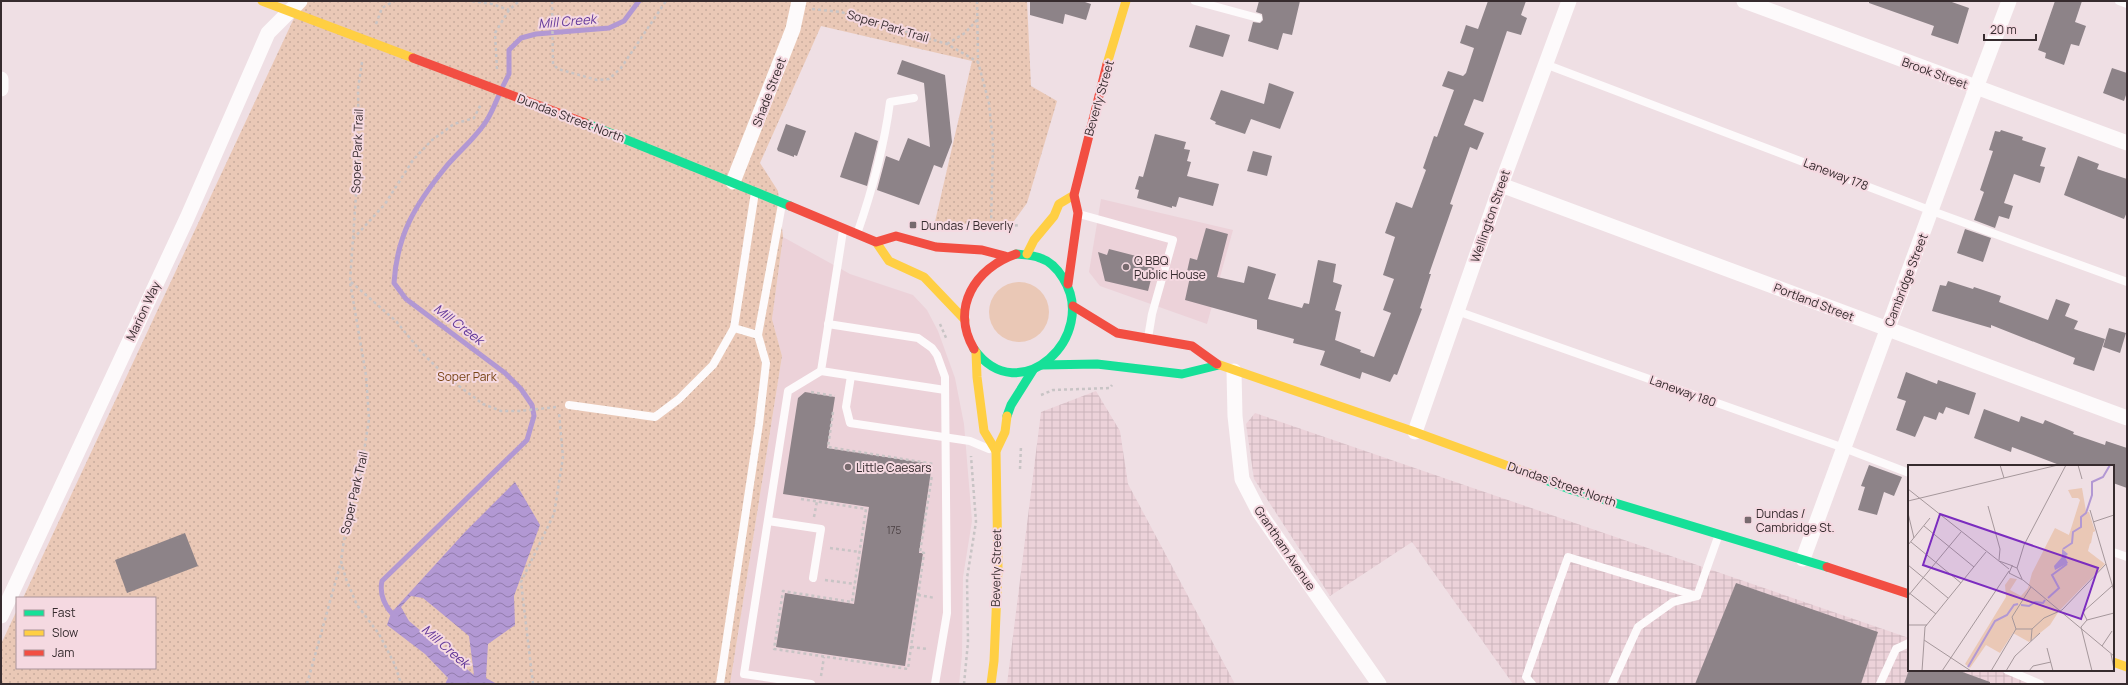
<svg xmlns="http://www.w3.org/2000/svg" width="2128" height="685" font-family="Manrope,sans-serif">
<defs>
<pattern id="industrial-grid" width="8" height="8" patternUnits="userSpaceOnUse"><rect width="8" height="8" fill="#ecd2d9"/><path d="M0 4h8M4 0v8" fill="none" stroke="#cbb4bb"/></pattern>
<pattern id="park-dots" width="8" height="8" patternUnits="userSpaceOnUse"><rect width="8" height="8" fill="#eac8b6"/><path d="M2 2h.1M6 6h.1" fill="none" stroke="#c9ac9d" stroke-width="1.8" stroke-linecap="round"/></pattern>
<pattern id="water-waves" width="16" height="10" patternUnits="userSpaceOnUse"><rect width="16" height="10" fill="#b298d3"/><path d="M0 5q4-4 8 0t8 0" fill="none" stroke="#927cac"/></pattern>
</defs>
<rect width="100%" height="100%" fill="#efdfe4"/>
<g fill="#ecd2d9">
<path d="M1101,199L1233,230L1207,324L1100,286L1089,272Z"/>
<path d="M783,237L850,274L913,295L927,310L938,331L955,378L964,424L972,521L963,577L962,655L959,684H730L782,356L772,319Z"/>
</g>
<g fill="url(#industrial-grid)">
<path d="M1096,391L1120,431L1128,484L1235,684H1007L1041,412Z"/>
<path d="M1255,413L1909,638V670H2002L2042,684H1513L1412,542L1330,596L1254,479L1246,424Z"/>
</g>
<circle fill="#eac8b6" cx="1019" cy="312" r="30"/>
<path fill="url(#park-dots)" d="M298,1H1027L1031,86L1057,101L1027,203L1014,221L934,226L972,61L821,26L760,163L778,191L783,237L772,319L782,356L730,684H1V644L17,610V668H155V598H23L295,16Z"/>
<path fill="url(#water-waves)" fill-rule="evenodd" d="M515,482L540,525L514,596L515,625L488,644L486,678L497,684H445L448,678L425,654L387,625L391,613L465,532ZM411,596L423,598L469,636L474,675L409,621L401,607Z"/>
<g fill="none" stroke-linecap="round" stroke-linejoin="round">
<g stroke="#b298d3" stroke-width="5">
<path d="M503,86L509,74V50L521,38L536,34L609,28L624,21L639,1"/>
<path d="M396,617C385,608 379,594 382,581L527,440L534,416L532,405L521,389L505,373L406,299L394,283C397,235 415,205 445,168C458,152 476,138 487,120C492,112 495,104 499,95"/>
</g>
</g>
<g fill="#8d8388">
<path d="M1030,1H1082L1091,4L1086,20L1065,14L1063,24L1030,15Z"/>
<path d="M1259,1H1300L1292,35L1283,33L1278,50L1248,41L1253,22L1260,23L1263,20L1262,14L1256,12Z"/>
<path d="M1488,1H1526L1521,15L1527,18L1521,35L1507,31L1483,102L1474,99L1464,125L1484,133L1477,150L1470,147L1450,204L1453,205L1429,274H1431L1420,308L1422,309L1397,375L1394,374L1390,382L1362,372L1360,379L1320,365L1325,351L1293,343L1294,339L1257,329V320L1185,300L1190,277L1186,276L1190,258L1197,260L1206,228L1228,234L1217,277L1244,283L1248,266L1276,274L1268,299L1302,308L1304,303L1309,304L1318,260L1336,264L1333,282L1342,285L1335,310L1341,312L1335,340L1361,350L1360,352L1374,357L1391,313L1383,310L1394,279L1383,275L1395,237L1385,233L1396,202L1412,208L1426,170L1423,168L1434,136L1437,137L1454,90L1442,86L1448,71L1463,76L1466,73L1474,48L1460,43L1466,25L1478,29Z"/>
<path d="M1869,1H1949L1969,8L1958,44L1931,35L1934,26L1869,3Z"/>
<path d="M2055,1H2082L2075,22L2086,26L2079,46L2071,44L2064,65L2045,58L2046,53L2038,50Z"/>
<path d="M1196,25L1230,35L1223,57L1189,47Z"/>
<path d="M902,60L945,75L952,142L942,168L934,165L919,205L877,190L886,156L899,161L908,138L930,147L924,83L897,74Z"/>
<path d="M2112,68L2127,73V92L2124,101L2103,93Z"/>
<path d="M1269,83L1294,92L1280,129L1251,119L1245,134L1215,124L1216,122L1210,119L1221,90L1264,104Z"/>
<path d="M786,124L806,131L797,156L794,155V157L778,151L777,149Z"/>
<path d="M2001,130L2023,137L2022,140L2046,148L2040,166L2045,167L2040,183L2014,174L2004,203L2013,206L2009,219L1999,216L1995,228L1974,220L1984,192L1980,190L1993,151L1989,150L1995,131L2000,132Z"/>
<path d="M855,132L878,141L867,186L840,177Z"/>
<path d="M1155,134L1186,142L1184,149L1190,150L1187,161L1191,162L1187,176L1219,184L1213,206L1179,197L1176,207L1172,206V208L1137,198L1139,190L1135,189L1139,176L1143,177Z"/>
<path d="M1253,151L1272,156L1267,176L1247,171Z"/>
<path d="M2078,156L2099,164L2097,169L2127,179V212L2124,219L2064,195Z"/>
<path d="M1965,229L1991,238L1983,262L1957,253Z"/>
<path d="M1109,249L1140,257L1138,263L1154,268L1148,291L1105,281L1098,252L1107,255Z"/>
<path d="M1948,281L1973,289L1974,287L2001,296L1999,302L2048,320L2056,299L2070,304L2065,316L2078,321L2074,329L2105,339L2094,371L2073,364L2075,358L1991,325V328L1932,311L1940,285L1946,286Z"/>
<path d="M2109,328L2126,333L2120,353L2103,347Z"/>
<path d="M1906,372L1937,384L1938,380L1976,393L1969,415L1946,407L1943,414L1939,412L1936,420L1924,416L1915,437L1896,430L1906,401L1897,398Z"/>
<path d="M805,392L835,397L827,448L932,464L919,553H923L905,666L776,647L785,593L854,604L869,507L783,494L798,398Z"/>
<path d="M1984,409L2019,422L2021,416L2043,424L2045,420L2074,432L2073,434L2105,445L2106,441L2127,448V488L2113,483V466H2062L2012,447L2011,452L1974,438Z"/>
<path d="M1869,465L1902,477L1894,496L1884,492L1877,515L1858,510L1865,487L1861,486Z"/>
<path d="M185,533L198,566L127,593L115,560Z"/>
<path d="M1736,583L1878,632L1861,684H1695Z"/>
<path d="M1909,670H1957L1990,682V684H1904Z"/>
</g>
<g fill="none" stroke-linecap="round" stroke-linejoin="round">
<g stroke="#c8c4c5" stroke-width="2.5" stroke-dasharray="3 3" stroke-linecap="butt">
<path d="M472,1L492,4L509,10"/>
<path d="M552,1L553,64L558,69L597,80L609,79L621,68L666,1"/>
<path d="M977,1L978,62L989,103L993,142L991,228"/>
<path d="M812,9L841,12L947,44L978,62"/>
<path d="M376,24L382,8L394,1"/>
<path d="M947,44L965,33L977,20"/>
<path d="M362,62L358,89L359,152L350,282L366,375L369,419L360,477L346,526L341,561L346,579L357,605L379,634L395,665L401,684"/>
<path d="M497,69L495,33L509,10L519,1"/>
<path d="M979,229L1020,225"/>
<path d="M353,239L385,204L413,160L431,141L454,124L474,118L481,104"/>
<path d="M351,282L396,321L422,353L447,377L483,404L501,411H519L557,407"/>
<path d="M940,324L947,340"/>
<path d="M811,392L835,396"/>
<path d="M1041,395L1053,390L1110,388L1112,385"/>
<path d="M833,412L828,447L934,464"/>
<path d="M1020,469L1021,446"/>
<path d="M801,499L866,509L852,602L783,591L774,649L908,669L924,553L920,552L932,475"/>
<path d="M814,517L817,501"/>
<path d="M830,548L860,552"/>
<path d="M825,580L855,584"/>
<path d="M918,595L935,598"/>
<path d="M911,647L928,649"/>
<path d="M821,676L824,657"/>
<path d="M307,684L341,562"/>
<path d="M533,684L521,582L554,514L563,457L559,413"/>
<path d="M964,684L968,642L967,578L976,522L971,456"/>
</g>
<g stroke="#fdfafb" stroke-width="8">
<path d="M1195,1L1258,18"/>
<path d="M2119,1L2127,4"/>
<path d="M1545,64L1932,211L2127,282"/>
<path d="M1079,214L1173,240L1152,314L1148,338"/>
<path d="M843,231L821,371L945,390"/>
<path d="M857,234C872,191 884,148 890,102L914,98"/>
<path d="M1457,311L1844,448L1909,473"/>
<path d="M828,324L918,338L932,348L937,355L945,377L947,613L935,684"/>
<path d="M734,328L758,335"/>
<path d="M851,376L846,407L850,423L970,441L989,449"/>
<path d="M569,405L655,417L679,399L713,365L734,328L755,192"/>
<path d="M768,521L821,529L813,578"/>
<path d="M2113,552L2127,557"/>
<path d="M2007,670L2040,684"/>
<path d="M720,684L759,424L766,363L758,335L782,204"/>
<path d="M811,684L744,674L788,391L821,371"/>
<path d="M1532,684L1526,677L1568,557L1697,596L1719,534"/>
<path d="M1612,684L1638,627L1673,602L1697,596"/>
<path d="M1880,684L1896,649L1909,643"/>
</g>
<g stroke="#fdfafb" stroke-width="15">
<path d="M1744,1L2127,143"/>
<path d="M1,79V89"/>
<path d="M733,182L793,29L799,1"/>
<path d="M1501,185L2127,418"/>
<path d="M1234,371L1235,416L1242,479L1259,512L1379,684"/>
<path d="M1415,432L1501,185L1569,1"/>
<path d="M1803,559L1976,88L2009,1"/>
<path d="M1,616L187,218L268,33L300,1"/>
</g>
<g stroke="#16e098" stroke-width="9">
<path d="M585,123L790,206"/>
<path d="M974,349C1019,412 1100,336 1063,278C1058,270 1050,261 1040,258C1033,255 1024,255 1016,254"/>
<path d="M1042,365L1097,364L1182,374L1219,365"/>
<path d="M1007,416L1011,405L1033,370"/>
<path d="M1530,474L1572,490L1827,567"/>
</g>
<g stroke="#ffcf43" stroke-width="9">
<path d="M262,1L413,58"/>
<path d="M1107,64L1126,1"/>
<path d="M876,242L889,261L924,277L965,320"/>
<path d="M1027,254L1034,240L1054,216L1059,204L1074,195"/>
<path d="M976,352L977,377L984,431L996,451"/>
<path d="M1217,364L1415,432L1530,474"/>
<path d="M2113,662L2127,667"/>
<path d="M991,684L994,661L998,568L996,451L1005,432L1007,416"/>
</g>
<g stroke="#f24e42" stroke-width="9">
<path d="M413,58L585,123"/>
<path d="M790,206L876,242L896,236L936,247L982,250L1005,256"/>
<path d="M1068,284L1078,213L1074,195L1107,64"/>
<path d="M1073,306L1117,333L1192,346L1217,364"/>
<path d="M974,349C950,308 975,268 1016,254"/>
<path d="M1827,567L1909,594"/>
</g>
</g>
<g fill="#776a6e" stroke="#f5d9e1" stroke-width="1.5">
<rect x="909" y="221" width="8" height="8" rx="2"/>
<circle cx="1126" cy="267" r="4"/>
<circle cx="848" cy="467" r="4"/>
<rect x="1744" y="516" width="8" height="8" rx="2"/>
</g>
<g text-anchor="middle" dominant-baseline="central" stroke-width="4" stroke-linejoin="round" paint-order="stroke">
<g font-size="10" fill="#4c4144">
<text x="894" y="530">175</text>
</g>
<g font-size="12" fill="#362b2e" stroke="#f5d9e1">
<text transform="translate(888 26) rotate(17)">Soper Park Trail</text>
<text transform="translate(1935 73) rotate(20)">Brook Street</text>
<text transform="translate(769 92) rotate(-69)">Shade Street</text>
<text transform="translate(1099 98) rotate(-74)">Beverly Street</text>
<text transform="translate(571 118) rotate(21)">Dundas Street North</text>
<text transform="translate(357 151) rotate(-88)">Soper Park Trail</text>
<text transform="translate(1836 174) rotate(21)">Laneway 178</text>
<text transform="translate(1490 216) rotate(-71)">Wellington Street</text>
<text transform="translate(1906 280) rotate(-69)">Cambridge Street</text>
<text transform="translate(1814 302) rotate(21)">Portland Street</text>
<text transform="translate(143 311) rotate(-65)">Marion Way</text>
<text transform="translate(1683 391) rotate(20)">Laneway 180</text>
<text transform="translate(1562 484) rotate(19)">Dundas Street North</text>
<text transform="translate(354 493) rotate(-77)">Soper Park Trail</text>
<text transform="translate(1285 548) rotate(56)">Grantham Avenue</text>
<text transform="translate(996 568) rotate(-89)">Beverly Street</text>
</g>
<g font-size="12" fill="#362b2e" stroke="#f5d9e1" text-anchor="start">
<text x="921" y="225">Dundas / Beverly</text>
<text x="1134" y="260">Q BBQ<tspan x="1134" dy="14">Public House</tspan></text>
<text x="856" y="467">Little Caesars</text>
<text x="1756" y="513">Dundas /<tspan x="1756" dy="14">Cambridge St.</tspan></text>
</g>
<g font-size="12" fill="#794516" stroke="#f5d9e1">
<text x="467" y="376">Soper Park</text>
</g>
<g font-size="13" font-style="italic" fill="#61379a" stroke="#f5d9e1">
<text transform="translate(567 21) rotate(-5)">Mill Creek</text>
<text transform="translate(459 324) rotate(37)">Mill Creek</text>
<text transform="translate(446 646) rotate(41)">Mill Creek</text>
</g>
</g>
<g transform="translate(1908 465)">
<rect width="206" height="206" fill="#efdfe4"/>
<path d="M174,23L178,46L187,66L185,67L183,78L180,80L161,70L172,35L170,33H164L160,25Z" fill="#eac8b6"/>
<path d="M174,46L181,47L187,66L185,67L180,86L197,99L151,146L142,160L121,177L105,168L92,188L78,180L62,203L57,199L98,132L97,120L102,113L109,114L102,125L113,131L120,123L124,108L147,63L161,70Z" fill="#eac8b6"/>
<path d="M154,84L160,89L157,92L160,98L147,105L146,101L154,92Z" fill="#b298d3"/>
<path fill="none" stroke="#b298d3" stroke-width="2" d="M155,84L164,78L165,67L173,62V52L178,48L184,30V17L195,12L202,0M140,133L151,123L144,110L159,99M113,140L121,141L127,137L135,138L137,135M60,202L87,156L99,150L106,140L110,139"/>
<path fill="none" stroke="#a5979b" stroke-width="1" d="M92,0L96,13M170,0L174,14M0,24L101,104M0,36L150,0M80,41L92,84L91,95M182,45L206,126M0,48L6,73M185,57L206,50M16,61L66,102M3,77L53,118M0,80L22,53M91,96L105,101M0,100L40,133M109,103L104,101L101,108L115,115L206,191M114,114L109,103L116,80L158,0M0,127L28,149M0,131L53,67M179,155L175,147L204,121M0,160H19M108,164H124L136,153L154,145L198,99M108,164L104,152L123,122M16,175L63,206M123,176L124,164M194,181L204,166M139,183L145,206M203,189L206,204M14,206L17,162L78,87M34,206L101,106M83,206L108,164M98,206L107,191L132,168M121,206L125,201L143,197M184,206L173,162L179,155L206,148"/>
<path fill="#7b2cbf" fill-opacity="0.15" stroke="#7b2cbf" stroke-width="2" d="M32,49L190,103L173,154L15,100Z"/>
<rect width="206" height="206" fill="none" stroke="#362b2e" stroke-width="2"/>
</g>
<rect width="2128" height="685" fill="none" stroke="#362b2e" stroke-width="4"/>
<rect x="16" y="597" width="140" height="72" fill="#f5d9e1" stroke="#a99399"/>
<rect x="24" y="610" width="20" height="6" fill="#16e098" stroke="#a99399"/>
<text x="52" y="617" font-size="12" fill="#362b2e">Fast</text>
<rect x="24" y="630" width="20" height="6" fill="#ffcf43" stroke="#a99399"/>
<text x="52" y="637" font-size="12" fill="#362b2e">Slow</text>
<rect x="24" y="650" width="20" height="6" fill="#f24e42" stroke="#a99399"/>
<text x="52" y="657" font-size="12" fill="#362b2e">Jam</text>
<path d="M1984 34v6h52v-6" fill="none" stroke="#362b2e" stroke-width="2"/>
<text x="1990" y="34" font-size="12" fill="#362b2e" stroke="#f5d9e1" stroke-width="3" paint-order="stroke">20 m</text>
</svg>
